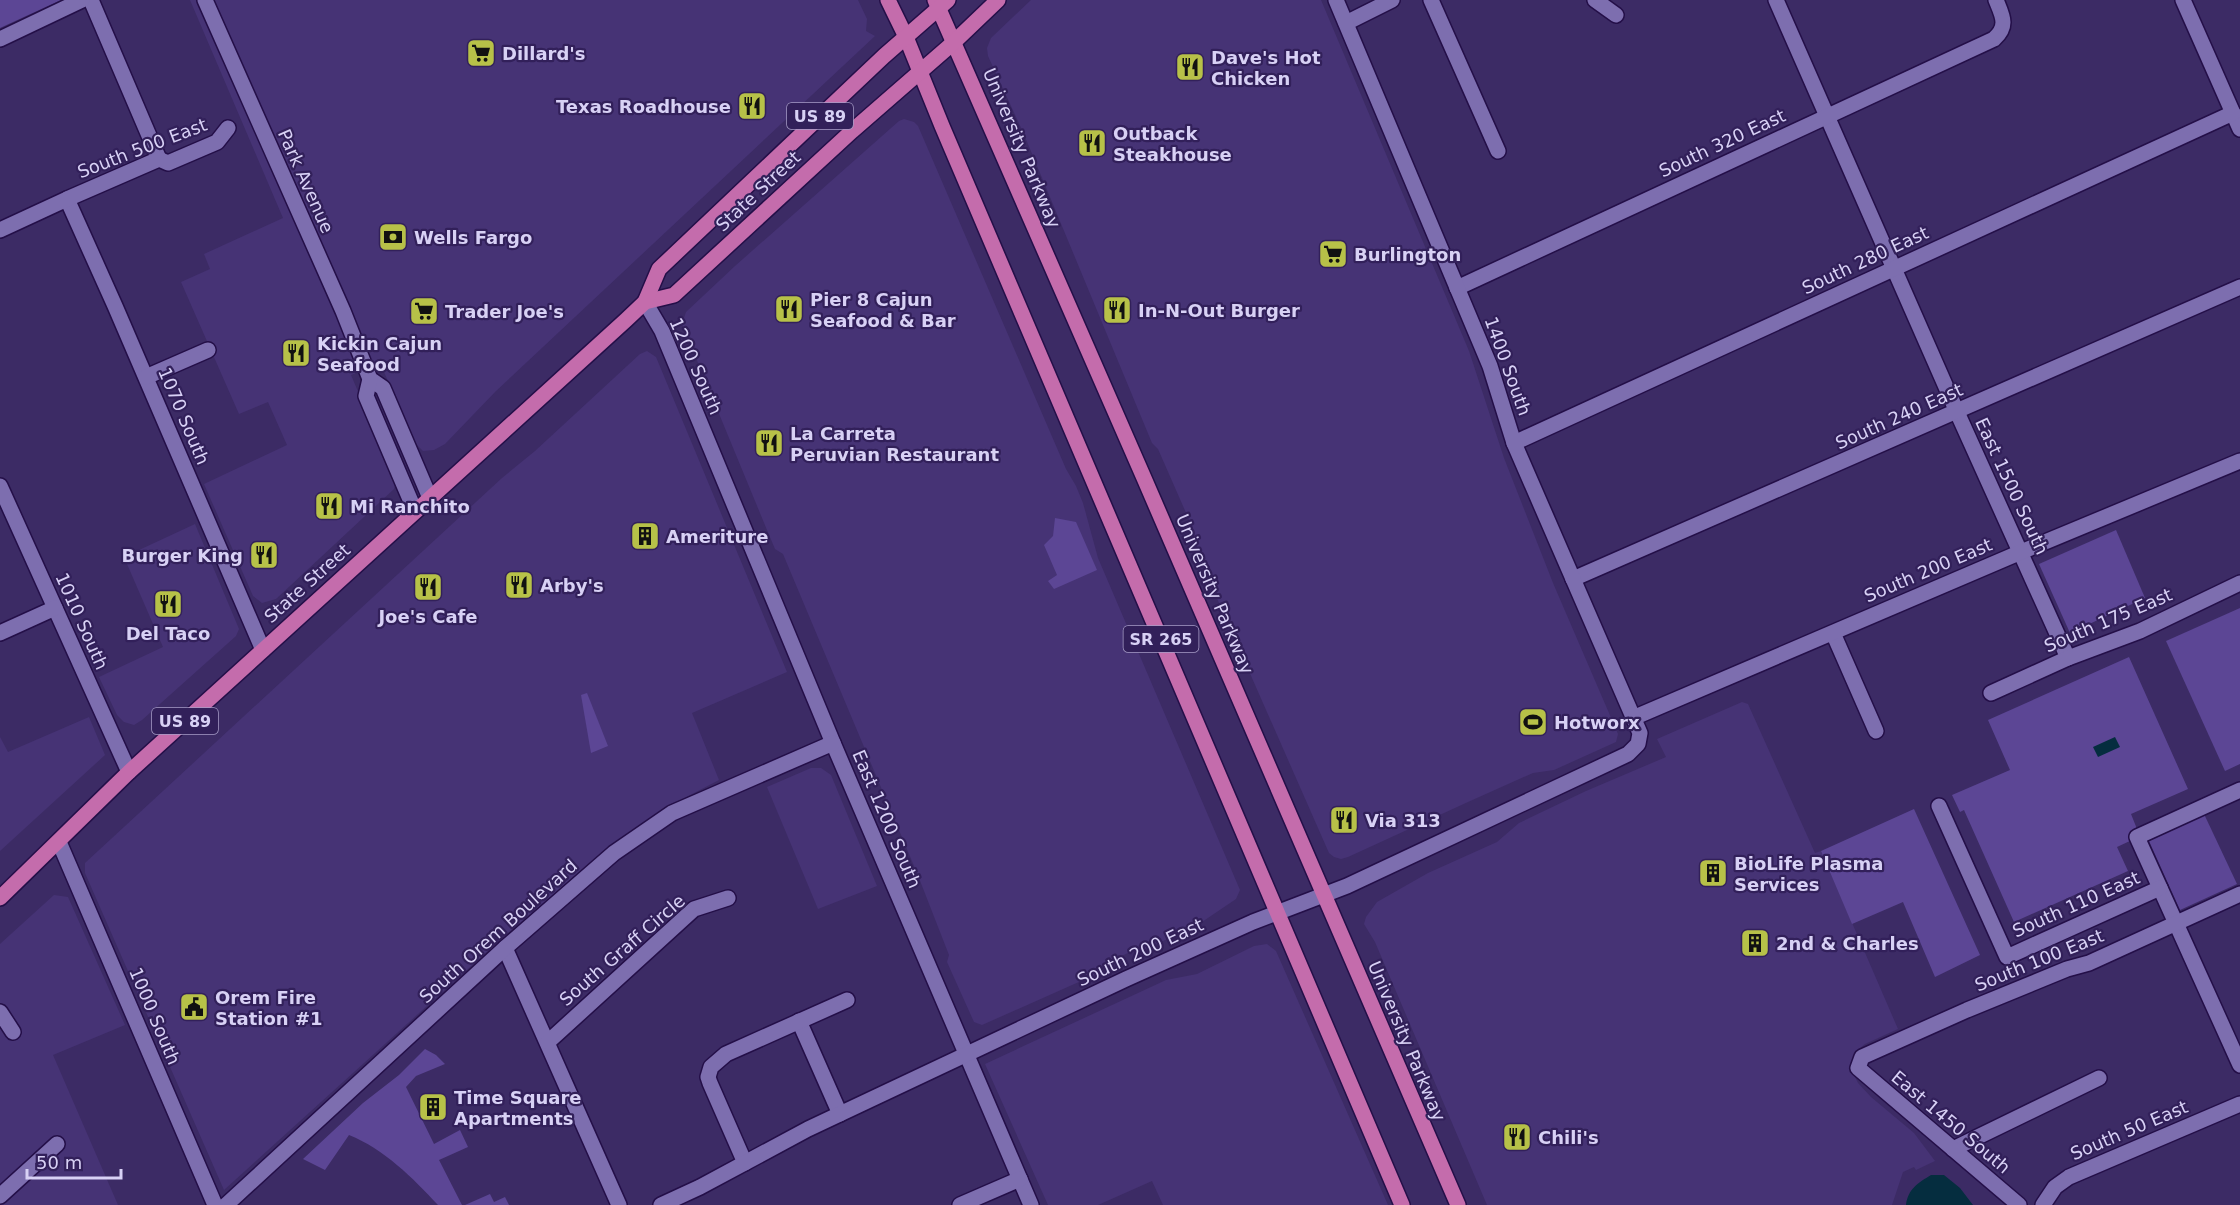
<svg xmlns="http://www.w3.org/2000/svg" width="2240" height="1205" font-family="'DejaVu Sans',sans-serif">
<rect width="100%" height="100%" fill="#3c2b65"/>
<g fill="#463375">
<path d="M190,0H858L867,19L866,31L875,36L496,391L445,444L434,450L423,451L416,444L380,363L351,375L396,481L394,489L276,599L262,603L253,596L204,484L287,445L268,402L239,414L181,282L210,269L204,254L283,218Z"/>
<path d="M1031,0H1321L1469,351L1504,458L1553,583L1618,734L1616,742L1554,770L1533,773L1468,802L1348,857L1341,859L1334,857L1329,853L1201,562L1196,549L1194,531L1158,449L1152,443L1023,132L988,56L987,48L991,38Z"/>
<path d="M904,119L914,122L918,126L1066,469L1076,486L1083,503L1098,558L1240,890L1236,899L1199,924L1144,950L1132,951L1103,965L1099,973L982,1025L974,1022L947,962L949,955L917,873L783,554L775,549L767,530L682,324L686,312L735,266L899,121Z"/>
<path d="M647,351L656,357L787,672L692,713L719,780L671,805L504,936L224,1190L85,873V863L502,478L535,451L640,354Z"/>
<path d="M195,524L239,629L236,636L142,720L134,725L124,722L117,715L99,677L163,647L124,557Z"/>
<path d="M1742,702L1748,704L1815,853L1821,851L1898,1029L1865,1044L1854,1053L1850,1067L1858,1083L1871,1097L1914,1133L1935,1161L1916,1170L1914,1167L1903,1172L1892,1205H1487L1375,942L1364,924L1366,917L1377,902L1428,873L1497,842L1519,823L1586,791L1666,757L1657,739Z"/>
<path d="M89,717L105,755L0,851V737L8,752Z"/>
<path d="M811,768H821L831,775L877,886L818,909L767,787Z"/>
<path d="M54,895L68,897L125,1025L53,1055L118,1205H0V944Z"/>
<path d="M1267,944L1276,951L1388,1205H1163L1152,1181L1098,1205H1048L985,1064L1166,980L1197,974L1254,946Z"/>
</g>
<g fill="#5c4695">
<path d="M0,0H61L0,28Z"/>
<path d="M1055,518L1076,522L1097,570L1054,589L1048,581L1057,575L1044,545L1053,536Z"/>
<path d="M2116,530L2145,598L2070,633L2039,564Z"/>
<path d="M2240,608V764L2225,771L2166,641Z"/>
<path d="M2129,657L2188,789L2131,814L2137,829L2132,840L2117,847L2128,871L2014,922L1964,810L1960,812L1952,795L2010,770L1988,720Z"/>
<path d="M587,693L608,746L591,753L581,695Z"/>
<path d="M1914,809L1980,955L1935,977L1903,902L1852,924L1821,851Z"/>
<path d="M2204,814L2237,884L2180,910L2149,841Z"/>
<path d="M425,1049L436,1055L445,1064L416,1076L406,1087L434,1144L460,1130L468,1147L439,1160L462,1205H438C413,1178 384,1149 349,1135L325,1170L303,1159L363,1103L399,1075Z"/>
<path d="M490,1194L494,1202L505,1197L509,1205H465Z"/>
</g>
<g fill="#052d3f">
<path d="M2115,737L2120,747L2098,757L2093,747Z"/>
<path d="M1931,1175H1944L1960,1188L1973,1205H1906C1908,1189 1918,1183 1931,1175Z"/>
</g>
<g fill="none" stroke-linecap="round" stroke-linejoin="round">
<g stroke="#240f48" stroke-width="18">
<g id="minor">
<path d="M91,0L159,159"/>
<path d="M205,0L343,311L370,379L383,388L430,498"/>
<path d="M1431,0L1498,151"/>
<path d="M1595,0L1616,15"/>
<path d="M1776,0L1957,412L2068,658"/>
<path d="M2183,0L2240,129"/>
<path d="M1346,23L1392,0"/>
<path d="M0,39L82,0"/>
<path d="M67,199L115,306L263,650"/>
<path d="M0,230L67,199L159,159L168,163L217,142L228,128"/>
<path d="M1457,288L1994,39C2009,26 2002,15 1996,0"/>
<path d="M645,302L662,331L833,743L1031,1205"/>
<path d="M146,377L208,350"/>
<path d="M370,379L366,396L415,511"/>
<path d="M1514,443L2233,113"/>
<path d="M0,486L129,772"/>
<path d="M1573,579L2240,287"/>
<path d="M0,633L55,608"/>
<path d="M1833,633L1876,731"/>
<path d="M1991,693L2068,658L2140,631L2240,583"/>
<path d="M1633,718L2021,552L2240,461"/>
<path d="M2240,790L2137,837L2240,1065"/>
<path d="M1939,806L2007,957L2160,888"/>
<path d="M59,842L215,1205"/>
<path d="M505,948L619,1205"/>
<path d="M0,1012L13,1032"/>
<path d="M799,1021L840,1114"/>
<path d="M548,1042L694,909L728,898"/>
<path d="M1953,1149L2099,1078"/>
<path d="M745,1163L710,1083L708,1077L711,1067L726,1054L847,1000"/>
<path d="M0,1196L57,1144"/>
<path d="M226,1205L505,948L614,853L672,813L833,743"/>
<path d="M661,1205L700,1187L808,1129L1126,979L1253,922L1347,886L1628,754L1638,744L1640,733L1514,443L1490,366L1336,0"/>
<path d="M960,1205L1020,1179"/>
<path d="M2019,1205L1858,1068L1862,1057L1967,1010L2067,969L2089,963L2240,894"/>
<path d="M2043,1205L2055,1187L2069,1177L2240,1104"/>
</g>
</g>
<g stroke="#240f48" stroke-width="18">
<g id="major">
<path d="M888,0L906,37L942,126L1402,1205"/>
<path d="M935,0L1144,478L1458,1205"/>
<path d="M645,302L674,295L852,131L953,43L998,0"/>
<path d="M0,898L129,772L626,320L645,302L659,269L884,56L948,0"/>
</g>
</g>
<use href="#minor" stroke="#7d6eaf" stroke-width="15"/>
<use href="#major" stroke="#c46cac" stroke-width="15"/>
</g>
<defs>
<g id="supermarket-square" transform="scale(1.5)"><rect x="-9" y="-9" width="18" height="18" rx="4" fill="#b7c148" stroke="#32205a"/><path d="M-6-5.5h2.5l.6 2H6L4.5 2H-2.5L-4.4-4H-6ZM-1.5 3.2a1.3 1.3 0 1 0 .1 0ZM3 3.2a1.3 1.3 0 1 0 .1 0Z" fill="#111"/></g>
<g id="restaurant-square" transform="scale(1.5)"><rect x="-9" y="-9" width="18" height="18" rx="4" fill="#b7c148" stroke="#32205a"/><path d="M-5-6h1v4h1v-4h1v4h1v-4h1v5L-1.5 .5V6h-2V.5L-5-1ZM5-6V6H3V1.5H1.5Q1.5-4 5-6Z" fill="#111"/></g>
<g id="bank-square" transform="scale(1.5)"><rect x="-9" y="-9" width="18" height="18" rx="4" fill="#b7c148" stroke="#32205a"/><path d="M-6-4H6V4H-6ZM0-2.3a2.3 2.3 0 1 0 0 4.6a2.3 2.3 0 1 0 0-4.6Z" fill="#111"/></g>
<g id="building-square" transform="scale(1.5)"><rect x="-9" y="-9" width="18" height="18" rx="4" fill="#b7c148" stroke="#32205a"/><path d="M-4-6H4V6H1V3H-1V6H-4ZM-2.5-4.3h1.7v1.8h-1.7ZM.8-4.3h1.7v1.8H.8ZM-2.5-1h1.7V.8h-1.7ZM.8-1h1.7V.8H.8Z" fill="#111"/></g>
<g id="stadium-square" transform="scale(1.5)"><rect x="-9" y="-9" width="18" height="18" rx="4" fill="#b7c148" stroke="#32205a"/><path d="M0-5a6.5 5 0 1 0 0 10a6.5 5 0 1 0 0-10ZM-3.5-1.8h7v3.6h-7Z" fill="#111"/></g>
<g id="civic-square" transform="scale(1.5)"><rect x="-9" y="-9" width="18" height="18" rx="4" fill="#b7c148" stroke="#32205a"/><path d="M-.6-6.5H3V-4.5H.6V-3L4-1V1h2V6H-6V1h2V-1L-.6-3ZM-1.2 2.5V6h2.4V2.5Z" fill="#111"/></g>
</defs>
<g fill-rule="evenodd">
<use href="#supermarket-square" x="481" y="53"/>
<use href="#restaurant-square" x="1190" y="67"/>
<use href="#restaurant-square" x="752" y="106"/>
<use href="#restaurant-square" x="1092" y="143"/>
<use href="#bank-square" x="393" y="237"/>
<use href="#supermarket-square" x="1333" y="254"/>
<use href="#restaurant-square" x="789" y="309"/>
<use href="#restaurant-square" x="1117" y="310"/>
<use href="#supermarket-square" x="424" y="311"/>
<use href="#restaurant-square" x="296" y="353"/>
<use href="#restaurant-square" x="769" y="443"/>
<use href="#restaurant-square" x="329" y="506"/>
<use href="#building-square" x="645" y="536"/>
<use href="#restaurant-square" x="264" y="555"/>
<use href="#restaurant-square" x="519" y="585"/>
<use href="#restaurant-square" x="428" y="587"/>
<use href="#restaurant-square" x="168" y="604"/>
<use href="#stadium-square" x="1533" y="722"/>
<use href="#restaurant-square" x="1344" y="820"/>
<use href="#building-square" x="1713" y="873"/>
<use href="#building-square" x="1755" y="943"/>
<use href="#civic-square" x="194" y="1007"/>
<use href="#building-square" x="433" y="1107"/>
<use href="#restaurant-square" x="1517" y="1137"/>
</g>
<g text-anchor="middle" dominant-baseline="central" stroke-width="4.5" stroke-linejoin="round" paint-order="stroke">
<g fill="#32205a" stroke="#a69cc6" stroke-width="1.5">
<rect x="787" y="103" width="66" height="26" rx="4.5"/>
<rect x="1123.5" y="626" width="75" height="26" rx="4.5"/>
<rect x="152" y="708" width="66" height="26" rx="4.5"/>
</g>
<g font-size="16" font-weight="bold" fill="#d8d1f5">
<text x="820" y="116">US 89</text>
<text x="1161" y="639">SR 265</text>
<text x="185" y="721">US 89</text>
</g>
<g font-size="18" font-weight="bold" fill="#d8d1f5" stroke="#32205a" text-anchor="start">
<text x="502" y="53">Dillard's</text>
<text x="1211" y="57">Dave's Hot<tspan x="1211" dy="21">Chicken</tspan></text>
<text x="731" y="106" text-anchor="end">Texas Roadhouse</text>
<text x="1113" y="133">Outback<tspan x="1113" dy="21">Steakhouse</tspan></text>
<text x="414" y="237">Wells Fargo</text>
<text x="1354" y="254">Burlington</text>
<text x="810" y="299">Pier 8 Cajun<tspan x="810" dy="21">Seafood &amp; Bar</tspan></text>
<text x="1138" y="310">In-N-Out Burger</text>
<text x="445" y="311">Trader Joe's</text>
<text x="317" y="343">Kickin Cajun<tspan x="317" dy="21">Seafood</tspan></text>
<text x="790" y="433">La Carreta<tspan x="790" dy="21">Peruvian Restaurant</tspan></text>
<text x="350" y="506">Mi Ranchito</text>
<text x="666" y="536">Ameriture</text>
<text x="243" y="555" text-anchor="end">Burger King</text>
<text x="540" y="585">Arby's</text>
<text x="428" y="616" text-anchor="middle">Joe's Cafe</text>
<text x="168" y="633" text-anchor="middle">Del Taco</text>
<text x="1554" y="722">Hotworx</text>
<text x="1365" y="820">Via 313</text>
<text x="1734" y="863">BioLife Plasma<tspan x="1734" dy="21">Services</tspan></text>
<text x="1776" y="943">2nd &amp; Charles</text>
<text x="215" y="997">Orem Fire<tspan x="215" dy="21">Station #1</tspan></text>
<text x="454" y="1097">Time Square<tspan x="454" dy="21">Apartments</tspan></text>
<text x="1538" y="1137">Chili's</text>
</g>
<g font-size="18" fill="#d8d1f5" stroke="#32205a">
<text transform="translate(1722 143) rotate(-25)">South 320 East</text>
<text transform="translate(142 148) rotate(-21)">South 500 East</text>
<text transform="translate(1022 148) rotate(67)">University Parkway</text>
<text transform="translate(306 181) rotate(66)">Park Avenue</text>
<text transform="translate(758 191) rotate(-43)">State Street</text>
<text transform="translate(1865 260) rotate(-25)">South 280 East</text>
<text transform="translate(696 366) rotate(66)">1200 South</text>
<text transform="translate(1508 366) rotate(70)">1400 South</text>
<text transform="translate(184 416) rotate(67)">1070 South</text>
<text transform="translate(1899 416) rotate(-24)">South 240 East</text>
<text transform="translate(2012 486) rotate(65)">East 1500 South</text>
<text transform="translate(1928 570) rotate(-23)">South 200 East</text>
<text transform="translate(307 583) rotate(-42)">State Street</text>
<text transform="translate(1215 594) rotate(67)">University Parkway</text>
<text transform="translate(2108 620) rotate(-23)">South 175 East</text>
<text transform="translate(82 621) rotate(66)">1010 South</text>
<text transform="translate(887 819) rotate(67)">East 1200 South</text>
<text transform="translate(2076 904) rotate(-24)">South 110 East</text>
<text transform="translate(498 931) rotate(-42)">South Orem Boulevard</text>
<text transform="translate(622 950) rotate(-41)">South Graff Circle</text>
<text transform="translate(1140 952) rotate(-25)">South 200 East</text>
<text transform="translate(2039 960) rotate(-22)">South 100 East</text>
<text transform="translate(155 1016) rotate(67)">1000 South</text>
<text transform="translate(1407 1041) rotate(67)">University Parkway</text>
<text transform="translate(1951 1122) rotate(40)">East 1450 South</text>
<text transform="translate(2129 1130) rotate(-23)">South 50 East</text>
</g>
</g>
<path d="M27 1169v9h94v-9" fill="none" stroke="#d8d1f5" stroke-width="3"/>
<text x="36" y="1169" font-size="18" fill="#d8d1f5" stroke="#32205a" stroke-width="4.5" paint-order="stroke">50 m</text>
</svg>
